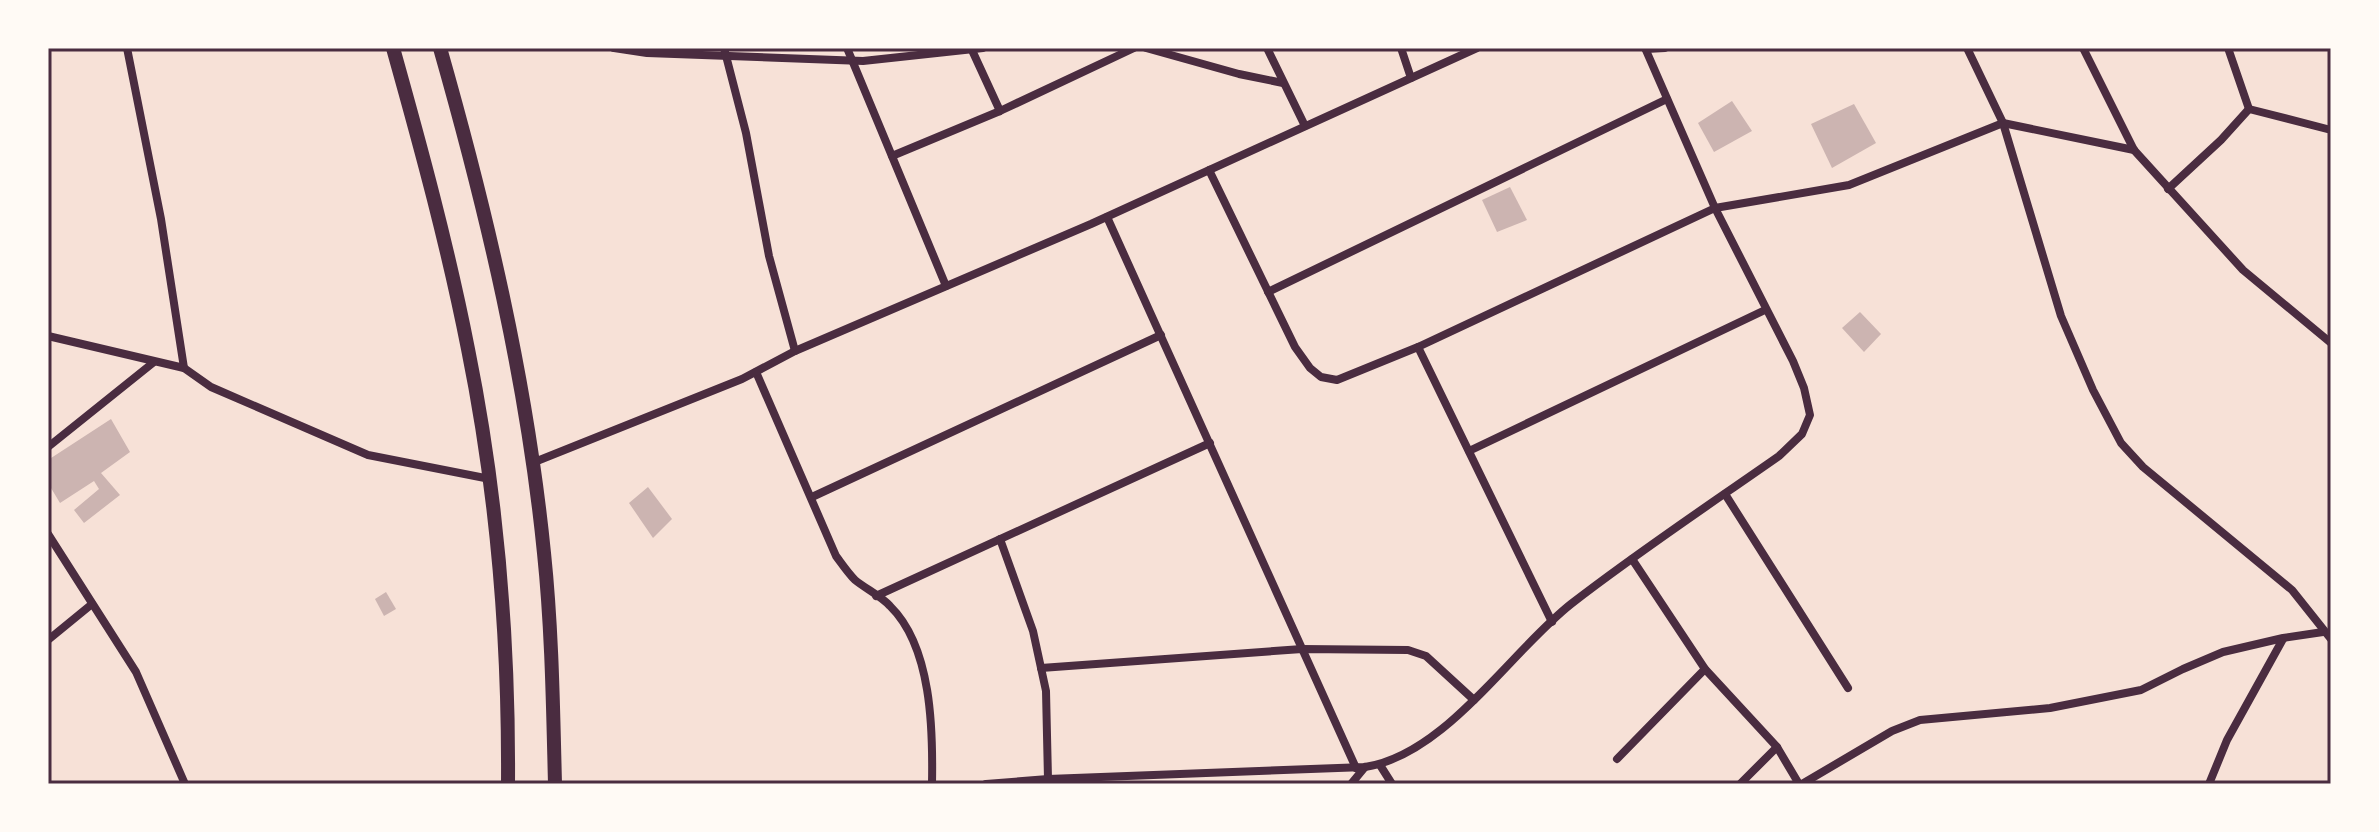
<svg xmlns="http://www.w3.org/2000/svg" width="2379" height="832" font-family="'Roboto Condensed',sans-serif">
<rect width="100%" height="100%" fill="#f7e1d7"/>
<g fill="#ccb4b1">
<path d="M1732,101L1752,131L1714,152L1698,123Z"/>
<path d="M1854,104L1876,143L1832,168L1811,124Z"/>
<path d="M1510,187L1527,220L1497,232L1482,200Z"/>
<path d="M1860,312L1881,334L1864,352L1842,328Z"/>
<path d="M111,419L130,452L101,473L120,495L84,523L74,510L99,489L94,481L60,503L48,483V460Z"/>
<path d="M648,487L672,519L653,538L629,503Z"/>
<path d="M386,592L396,609L384,616L375,599Z"/>
</g>
<g fill="none" stroke-linecap="round" stroke-linejoin="round">
<g stroke="#4a2c40" stroke-width="8">
<path d="M127,48L161,219L184,368L211,387L368,455L490,479"/>
<path d="M614,48L647,53L863,61L983,48"/>
<path d="M724,48L746,133L769,256L795,351"/>
<path d="M847,48L946,286"/>
<path d="M971,48L1000,111"/>
<path d="M1146,48L1239,74L1283,83"/>
<path d="M1267,48L1305,126"/>
<path d="M1401,48L1411,78"/>
<path d="M1967,48L2003,123L2061,316L2093,390L2121,443L2143,467L2292,590L2331,639"/>
<path d="M2083,48L2134,150L2243,270L2331,343"/>
<path d="M2228,48L2249,109"/>
<path d="M1646,49L1665,48"/>
<path d="M2249,109L2331,130"/>
<path d="M892,156L1000,111L1134,48"/>
<path d="M1209,170L1295,347L1310,368L1321,377L1337,380L1418,347L1715,208L1849,185L2003,123L2134,150"/>
<path d="M2168,189L2221,140L2249,109"/>
<path d="M1107,217L1356,768"/>
<path d="M1268,292L1667,99"/>
<path d="M48,336L184,368"/>
<path d="M1418,347L1552,622"/>
<path d="M756,372L836,556C842,564 848,573 855,580C866,589 881,596 890,606C932,647 933,730 932,784"/>
<path d="M48,447L154,362"/>
<path d="M1469,451L1765,310"/>
<path d="M532,463L742,379L795,351L1091,224L1477,48"/>
<path d="M1725,494L1848,688"/>
<path d="M812,497L1161,335"/>
<path d="M48,534L136,672L185,784"/>
<path d="M1000,539L1033,631L1046,691L1048,779"/>
<path d="M1632,559L1705,669L1777,747L1799,784"/>
<path d="M876,596L1210,443"/>
<path d="M48,640L92,604"/>
<path d="M1041,668L1302,649L1408,650L1426,656L1474,700"/>
<path d="M1617,759L1705,669"/>
<path d="M1380,765L1392,784"/>
<path d="M986,784L1048,779L1365,767C1445,755 1510,652 1571,604C1638,552 1709,505 1779,456L1802,434L1810,415L1804,388L1793,361L1715,208L1645,48"/>
<path d="M1351,784L1365,767"/>
<path d="M1740,784L1777,747"/>
<path d="M1802,784L1892,731L1920,720L2050,708L2141,690L2183,669L2223,652L2283,638L2323,632"/>
<path d="M2209,784L2227,740L2283,639"/>
</g>
<g stroke="#4a2c40" stroke-width="14">
<path d="M393,48C421,148 448,247 468,349C497,492 509,638 508,784"/>
<path d="M440,48C487,213 527,382 544,553C552,630 553,707 555,784"/>
</g>
</g>
<rect width="2379" height="832" fill="none" stroke="#fffaf5" stroke-width="100"/>
<rect x="50" y="50" width="2279" height="732" fill="none" stroke="#4a2c40" stroke-width="3"/>
</svg>
